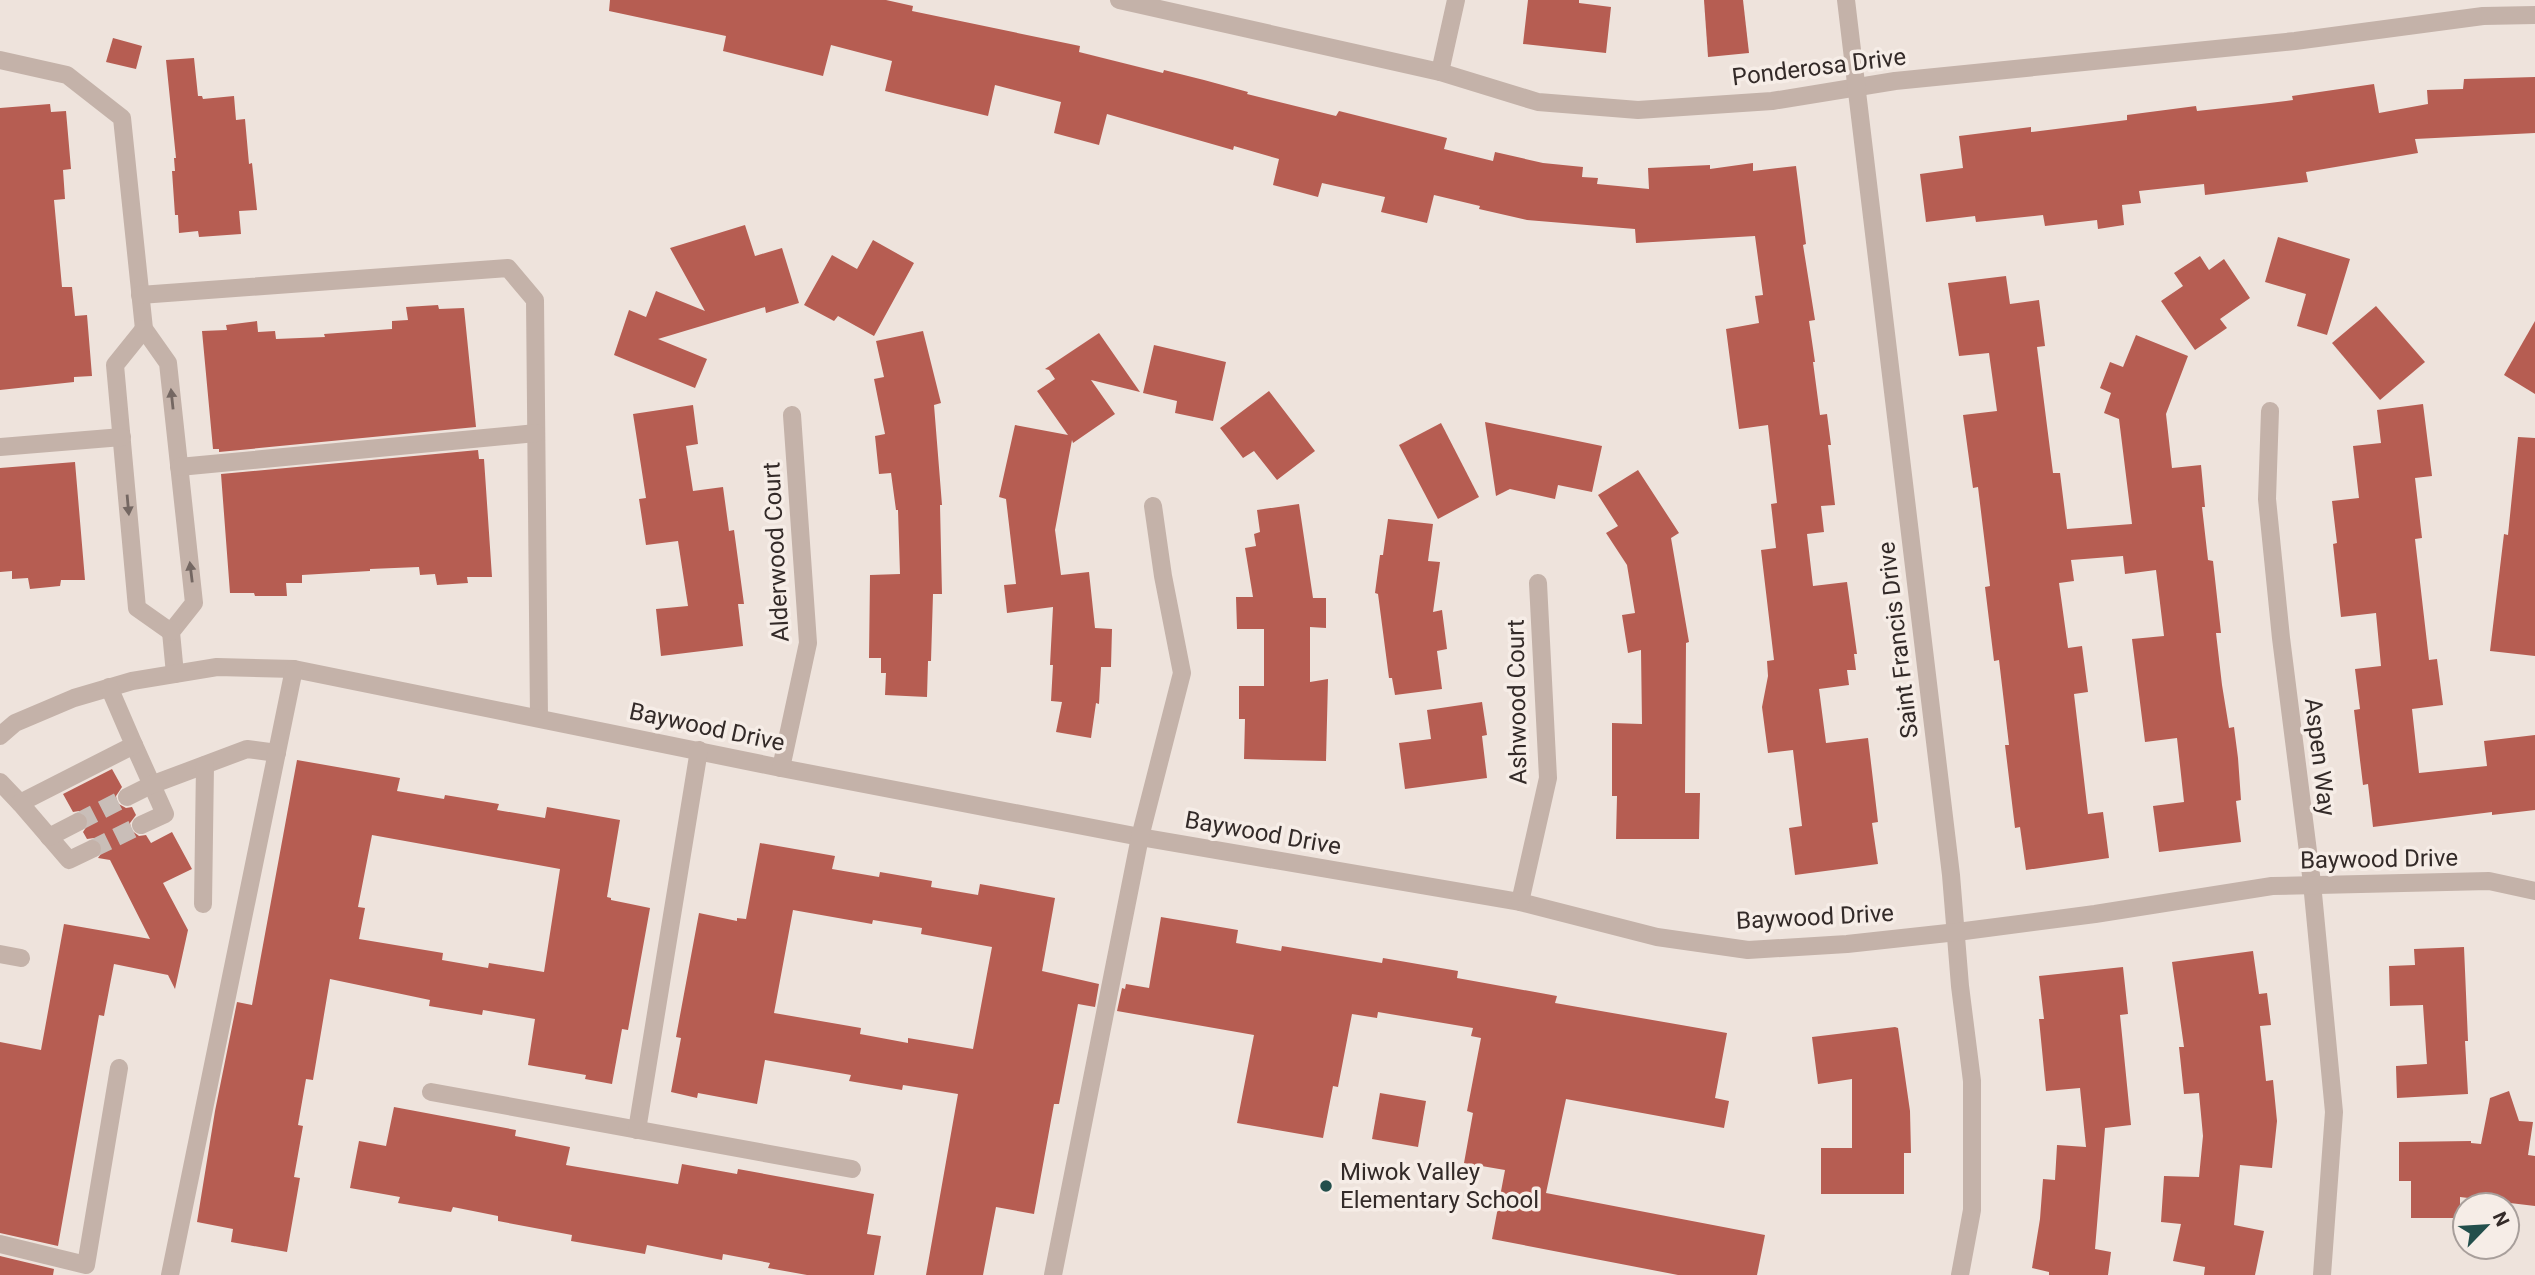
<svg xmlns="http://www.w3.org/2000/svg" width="2535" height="1275" font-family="Roboto,sans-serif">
<rect width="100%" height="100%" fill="#eee3dc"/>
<g fill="#b65d52" fill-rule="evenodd">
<path d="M610,0H886L913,6L912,11L1080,46L1079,52L1163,73L1164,70L1204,80L1248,92L1247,94L1336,116L1339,111L1447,138L1444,149L1493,161L1495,152L1543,163L1583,167L1582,177L1598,178L1597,184L1649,189L1648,168L1710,165V169L1753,163V171L1796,166L1806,244L1803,245L1815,320L1809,321L1815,362H1813L1820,415L1827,414L1831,445H1828L1835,505L1821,506L1824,532L1807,534L1813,586L1847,582L1857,654H1854L1856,670H1847L1849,685L1819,689L1826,743L1868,738L1878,822L1872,823L1878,864L1795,875L1789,828L1802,826L1793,750L1768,753L1762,707L1768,676L1767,661L1774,660L1761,550L1776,548L1771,504L1777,503L1768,425L1739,429L1726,329L1759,323L1755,296L1763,295L1755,236L1636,243L1635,229L1527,220L1479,209L1480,206L1434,195L1427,223L1381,212L1385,197L1322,183L1318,197L1273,185L1279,159L1234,146L1233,150L1107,114L1099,145L1054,133L1061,102L995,85L988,116L942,105L885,91L892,61L831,45L823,76L723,51L726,36L609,11Z"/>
<path d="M1528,0H1579V3L1611,7L1606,53L1523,44Z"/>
<path d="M1704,0H1743L1749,53L1708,57Z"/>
<path d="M113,38L142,46L136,69L106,62Z"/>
<path d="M194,58L198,96H202L203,99L234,96L236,120L245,119L249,164L252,163L257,210L239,211L241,234L199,237L198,231L179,233L178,215H175L172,171H175L174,158H176L166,60Z"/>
<path d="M2535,77V133L2415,139L2418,153L2306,172L2308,182L2205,195L2204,184L2139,191L2141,203L2122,205L2124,225L2098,229L2097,220L2045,226L2043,215L1976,222L1975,216L1926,222L1920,174L1963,168L1959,136L2031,127V132L2127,120V115L2196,106L2197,111L2261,104L2293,100L2292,96L2374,84L2379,113L2428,104L2427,90L2463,89L2464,79Z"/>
<path d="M50,104L51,112L66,111L71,169L63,170L65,199L54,200L62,287H72L75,316L87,315L92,376L74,377V382L0,390V108Z"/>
<path d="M745,225L755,256L782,248L799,303L766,313L765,307L658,339L707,359L695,388L614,355L629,310L646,317L656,291L705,311L670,248Z"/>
<path d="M2278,237L2350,259L2327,335L2297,326L2306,294L2265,282Z"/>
<path d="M873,240L914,263L874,336L838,316L834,321L804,305L832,255L857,269Z"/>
<path d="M2200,256L2209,270L2224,259L2250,298L2220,319L2227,328L2195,350L2161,301L2183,286L2174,273Z"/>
<path d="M2006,276L2010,304L2039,300L2045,346L2037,347L2053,473H2060L2067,529L2132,524L2119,419L2104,413L2111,393L2100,388L2110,362L2123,367L2136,335L2188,356L2166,414L2172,468L2201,465L2205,507H2202L2208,560L2213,561L2221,633H2216L2222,685L2229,728L2234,727L2238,758L2241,800L2236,801L2241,842L2159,852L2153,806L2184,802L2177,738L2145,742L2132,639L2164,636L2156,570L2125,574L2123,556L2071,560L2074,581L2059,583L2068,648L2082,646L2088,692L2074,694L2088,814L2103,812L2109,858L2026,870L2020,827L2015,828L2005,745H2009L1999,660L1994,661L1985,587L1990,586L1978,487L1973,488L1963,415L1997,411L1989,353L1959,356L1948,283Z"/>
<path d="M438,305L439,309L464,308L476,427L219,452V449H213L202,331L227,330L226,325L257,321L258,332L275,331L276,339L325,337L324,334L392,329V321L408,320L406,307Z"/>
<path d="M2376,306L2425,362L2380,400L2332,343Z"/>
<path d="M2535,321V394L2504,375Z"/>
<path d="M923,331L941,403L934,405L942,505H940L942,594H933L931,661H928L927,697L885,695L886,673H881V658H869L870,575L900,574L898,510H896L891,473L879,474L875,436L885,434L874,379L884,377L876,341Z"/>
<path d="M1099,333L1140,392L1091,380L1115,414L1073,443L1072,440L1055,530L1061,575L1089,572L1095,628L1112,629L1111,667H1101L1099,704L1096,703L1091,738L1056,732L1062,702L1051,701L1053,665H1050L1053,607L1007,613L1004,585L1016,584L1006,499L999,497L1015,425L1068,435L1037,391L1055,379L1049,370L1045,369Z"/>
<path d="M1154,345L1226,362L1213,421L1175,413L1177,401L1143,393Z"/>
<path d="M1269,391L1315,451L1277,480L1254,451L1243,458L1220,428Z"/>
<path d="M2423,404L2432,476L2415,478L2422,538L2415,539L2429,660L2437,659L2443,705L2412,709L2419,773L2487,766L2484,741L2535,735V810L2492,815V812L2373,827L2368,784L2363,785L2354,710L2360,709L2355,669L2381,666L2376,613L2341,617L2333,544L2337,543L2332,501L2359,498L2353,446L2381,443L2377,410Z"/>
<path d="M693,405L698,444L686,446L693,491L723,487L729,531L734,530L744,604H738L743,646L661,656L656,609L688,606L678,541L646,545L639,499L646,498L633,414Z"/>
<path d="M1485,422L1602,446L1592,492L1558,485L1555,499L1510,489L1496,496Z"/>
<path d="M1441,423L1479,497L1438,519L1399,445Z"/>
<path d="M2518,437L2535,438V656L2490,651L2504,534L2508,535Z"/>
<path d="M478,450L479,459H484L492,577H467L468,583L437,585L435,574L420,575L419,567L370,569V571L302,575V583H286L287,596H255L254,593H230L221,474Z"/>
<path d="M75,462L85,580H61L60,586L30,589L28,578L12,579V571L0,572V468Z"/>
<path d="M1638,470L1679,533L1671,538L1689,642L1686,643L1685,793H1700L1699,839H1616L1617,796H1612V723L1642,724L1641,650L1628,653L1622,615L1635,613L1627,565L1606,533L1618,526L1598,495Z"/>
<path d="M1299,504L1313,598H1326V628L1310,627V682L1328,679L1326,761L1244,759L1245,719H1239V686H1264V629H1237L1236,597H1253L1245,548L1256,546L1254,534L1260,532L1257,510Z"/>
<path d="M1388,519L1433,524L1428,561L1440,562L1433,612L1442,610L1447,649L1437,651L1442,689L1395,695L1392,678H1389L1378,594L1375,593L1380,555H1383Z"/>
<path d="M1482,702L1487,735L1482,736L1487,778L1405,789L1399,743L1431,739L1427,710Z"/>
<path d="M297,760L400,778L397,791L444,799L445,795L499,804L497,810L545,818L547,807L620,820L607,897L611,898V900L650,908L628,1030L622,1029L612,1084L585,1079L586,1075L528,1065L535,1019L483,1010L482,1015L429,1006L430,1000L330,979L313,1080L306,1079L298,1125L303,1126L294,1177L300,1178L287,1252L231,1242L233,1229L197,1222L215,1111L237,1002L252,1005ZM372,835L560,869L544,972L489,963L488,968L442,960L443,953L359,939L365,908L358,907Z"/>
<path d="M112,769L122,787L116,796L117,803L126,808L132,807L136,815L130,823L131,830L139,836L146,835L151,843L172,832L192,869L163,883L188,930L175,989L168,975L114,964L104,1016L99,1015L58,1246L0,1233V1042L41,1050L64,924L150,939L110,860L98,858L103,851L102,844L94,838L87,839L83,832L89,823L88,816L79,811L73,812L63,794Z"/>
<path d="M760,843L835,856L832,869L879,877L880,872L932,881L931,887L978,895L980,884L1055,898L1042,971L1099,984L1095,1007L1078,1004L1059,1104H1054L1034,1214L996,1207L983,1275H926L958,1094L903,1085L902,1090L849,1081L851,1075L765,1060L757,1104L698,1093L697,1098L671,1092L681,1038L676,1037L699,913L737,921V918L746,919ZM793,910L872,924L873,920L922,928L921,934L992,947L973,1049L908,1038V1043L860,1034L861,1028L774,1013Z"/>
<path d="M1161,917L1238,930L1236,943L1281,951L1282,946L1382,963L1383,958L1458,971L1457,978L1557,996L1555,1003L1727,1033L1715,1098L1729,1101L1724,1128L1566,1099L1546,1193L1765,1235L1757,1275H1678L1492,1239L1505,1170L1464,1163L1473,1113L1467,1111L1481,1038L1471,1036L1473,1028L1378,1012L1377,1018L1352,1014L1338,1087L1333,1086L1323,1138L1237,1123L1254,1035L1117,1011L1122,988L1125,989L1126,984L1149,988Z"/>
<path d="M2464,947L2468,1041H2465L2468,1094L2397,1098L2396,1066L2427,1064L2423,1005L2390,1006L2389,966L2415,965L2414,949Z"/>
<path d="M2253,951L2259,994L2267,993L2271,1025L2260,1026L2266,1081L2273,1080L2277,1121L2272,1168L2240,1165L2234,1225L2264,1231L2255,1275H2204L2205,1267L2173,1261L2181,1224L2161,1222L2164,1176L2199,1177L2203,1136L2199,1093L2184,1094L2179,1047H2184L2172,962Z"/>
<path d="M2123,967L2128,1014L2120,1015L2131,1125L2105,1128L2095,1249L2111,1252L2108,1275H2049V1272L2032,1268L2040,1219L2043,1179L2055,1180L2057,1145L2086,1147L2080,1088L2046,1091L2039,1019H2044L2039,976Z"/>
<path d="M1895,1027L1898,1028L1910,1111L1911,1153H1904V1194H1821V1148H1852V1079L1818,1084L1812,1037Z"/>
<path d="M2509,1091L2519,1121L2533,1122L2528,1155L2535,1156V1206L2460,1197V1218H2411V1181H2399V1142L2471,1141V1143L2481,1144L2490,1098Z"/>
<path d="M1380,1093L1426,1101L1418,1147L1372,1139Z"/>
<path d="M394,1107L516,1130L515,1136L570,1147L566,1165L678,1184L682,1164L737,1174L738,1169L874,1194L867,1234L881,1236L874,1275H807L768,1268L770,1263L723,1254L722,1260L647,1245L645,1254L571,1241L572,1235L498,1221V1216L453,1207L451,1212L398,1203L400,1197L350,1188L359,1141L386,1146Z"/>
<path d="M0,1256L54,1269L53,1275H0Z"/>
</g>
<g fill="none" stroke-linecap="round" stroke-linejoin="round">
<g stroke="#c9beb8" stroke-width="18" stroke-dasharray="18 9" stroke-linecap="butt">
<path d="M78,822L127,797"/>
<path d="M92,849L141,825"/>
</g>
<g stroke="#c4b2a9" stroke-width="18">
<path d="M1119,0L1440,72L1538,102L1638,110L1772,101L1895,81L2295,41L2483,16L2535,15"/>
<path d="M1846,0L1951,875L1960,986L1972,1081V1210L1960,1275"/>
<path d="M0,60L67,75L122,118L144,329L168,363L194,603L171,632L175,674"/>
<path d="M1440,72L1456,0"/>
<path d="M140,295L508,268L535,300L539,718"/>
<path d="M144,329L115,365L137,608L171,632"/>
<path d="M2270,411L2267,499L2281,638L2312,883L2334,1112L2322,1275"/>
<path d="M0,447L122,437"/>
<path d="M179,467L536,433"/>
<path d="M0,736L15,723L74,698L132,681L217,667L294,669L781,768L1140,837L1520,902L1657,937L1748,950L1847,944L1957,932L2095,914L2272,886L2489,881L2535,891"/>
<path d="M134,745L165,814L141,825"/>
<path d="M781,768L808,643L792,415"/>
<path d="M0,782L20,803L134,745L109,687"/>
<path d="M127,797L151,785L247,749L277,753"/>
<path d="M20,803L69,860L92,849"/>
<path d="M49,837L78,822"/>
<path d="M1520,902L1548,778L1538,583"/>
<path d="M203,904L205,765"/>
<path d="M0,954L21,958"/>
<path d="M431,1092L852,1169"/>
<path d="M637,1130L699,750"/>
<path d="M0,1244L86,1265L119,1068"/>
<path d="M170,1275L294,669"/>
<path d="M1053,1275L1140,837L1182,673L1163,576L1153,506"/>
</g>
</g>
<defs><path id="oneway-solid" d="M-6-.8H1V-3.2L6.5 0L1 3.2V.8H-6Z" transform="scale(1.75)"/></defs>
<g fill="#746762">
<use href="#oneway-solid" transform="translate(172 399) rotate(-96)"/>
<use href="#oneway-solid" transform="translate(128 505) rotate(85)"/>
<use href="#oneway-solid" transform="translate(191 572) rotate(-97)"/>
</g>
<circle fill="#234f4c" stroke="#f6ede7" stroke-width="2.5" cx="1326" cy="1186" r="7"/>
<g text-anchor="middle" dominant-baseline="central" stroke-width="7" stroke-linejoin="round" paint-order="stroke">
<g font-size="24" fill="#332a28" stroke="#f6ede7">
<text transform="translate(1819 67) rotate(-7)">Ponderosa Drive</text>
<text transform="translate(776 552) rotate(-93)">Alderwood Court</text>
<text transform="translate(1898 640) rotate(-97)">Saint Francis Drive</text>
<text transform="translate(1517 702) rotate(-91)">Ashwood Court</text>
<text transform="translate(707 727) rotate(12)">Baywood Drive</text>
<text transform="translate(2320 757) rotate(83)">Aspen Way</text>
<text transform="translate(1263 833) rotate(10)">Baywood Drive</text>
<text transform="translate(2379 859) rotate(-1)">Baywood Drive</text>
<text transform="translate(1815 917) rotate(-3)">Baywood Drive</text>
</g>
<g font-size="24" fill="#332a28" stroke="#f6ede7" text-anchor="start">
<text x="1340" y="1172">Miwok Valley<tspan x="1340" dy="28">Elementary School</tspan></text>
</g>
</g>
<g transform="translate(2486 1226) rotate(65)"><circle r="33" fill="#f6ede7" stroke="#a89f9b" stroke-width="2"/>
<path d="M0-5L12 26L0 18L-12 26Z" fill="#234f4c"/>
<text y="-10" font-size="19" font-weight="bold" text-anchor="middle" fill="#332a28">N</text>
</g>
</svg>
